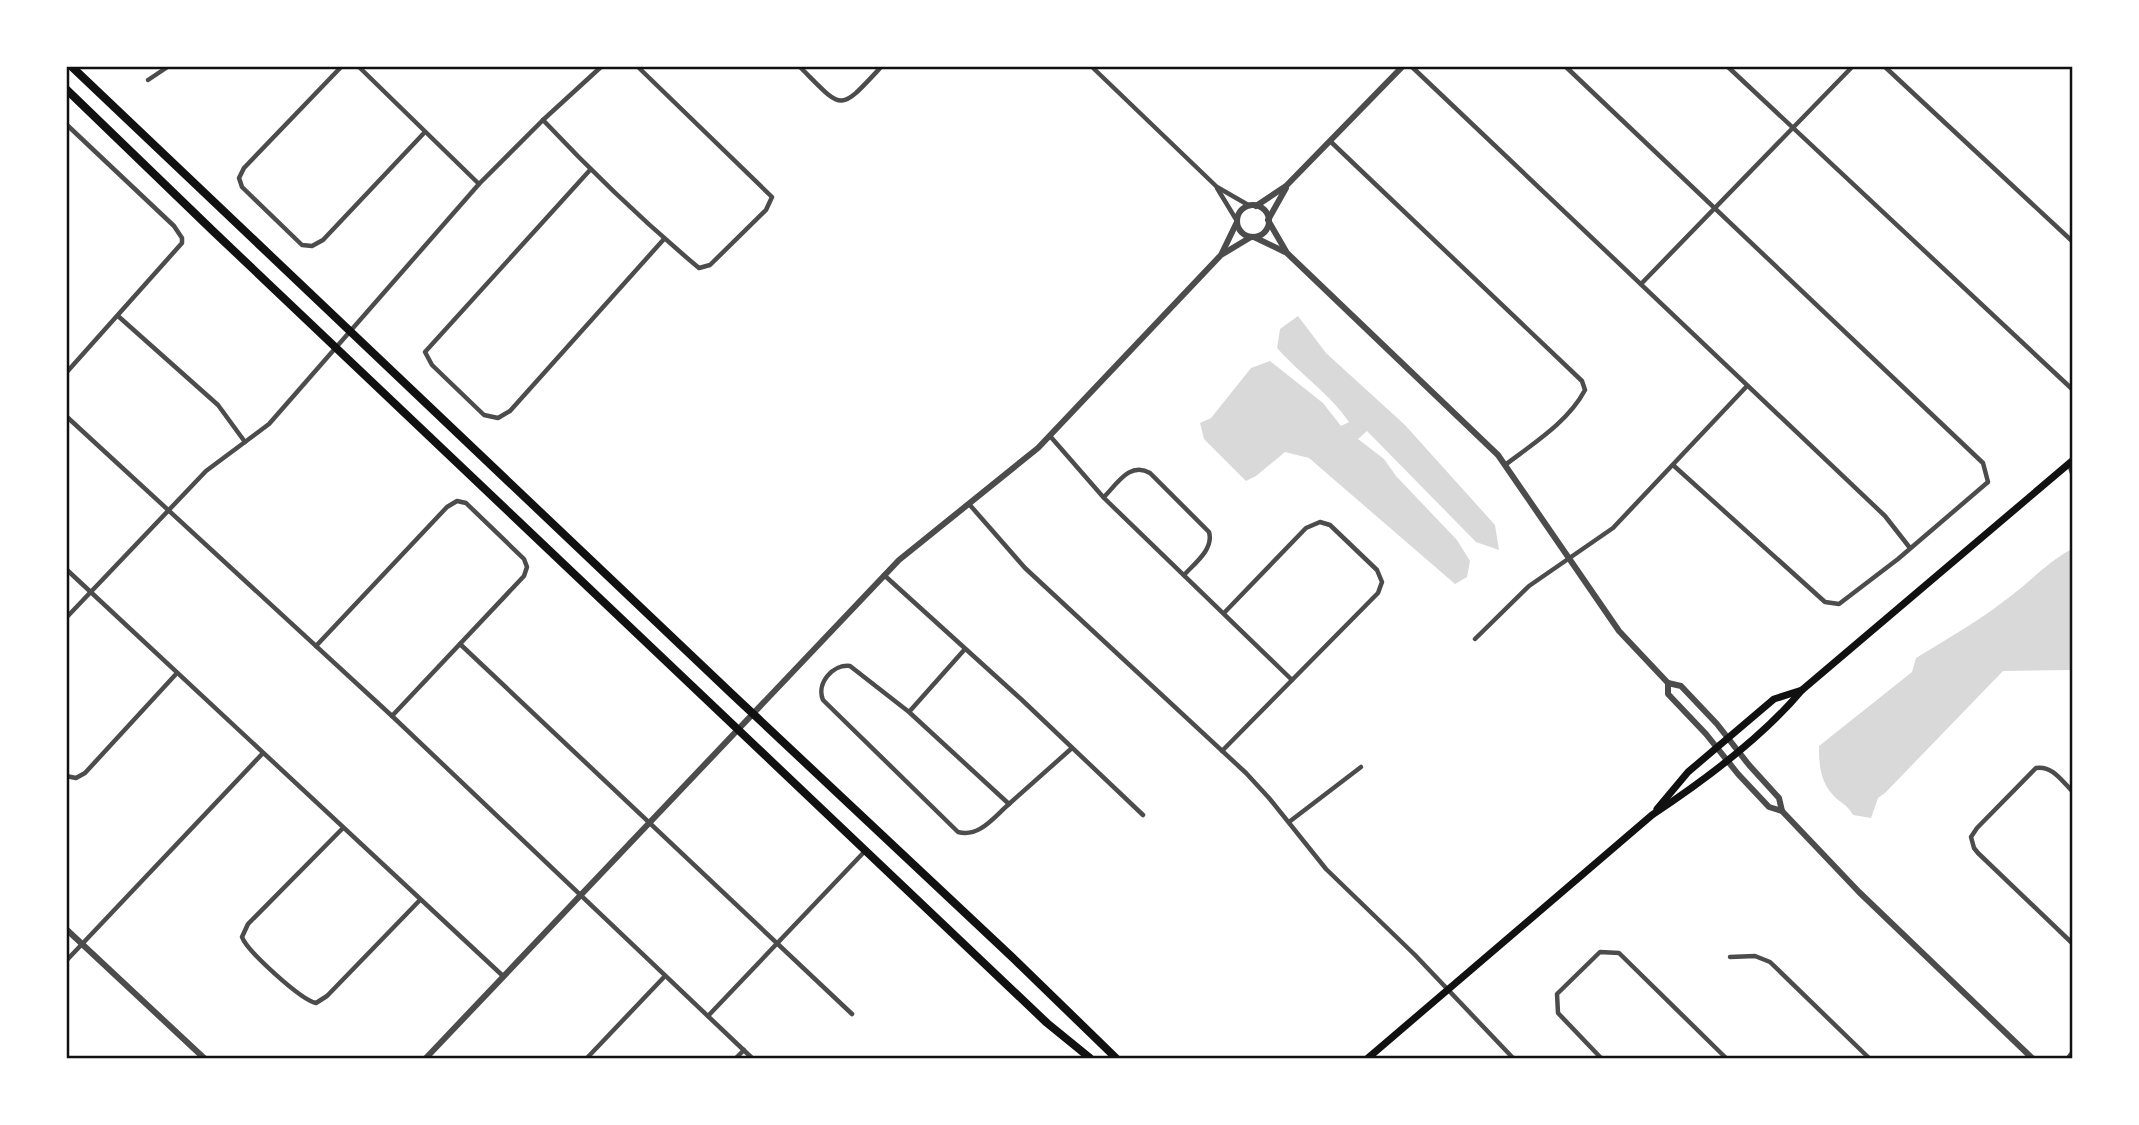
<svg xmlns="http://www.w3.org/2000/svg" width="2139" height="1125" font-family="'PT Sans Narrow',sans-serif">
<rect width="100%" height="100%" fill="#fff"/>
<g fill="#d9d9d9">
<path d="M1298,316L1326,353L1405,425L1495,525L1499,550L1476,542L1367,431L1358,439L1384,459L1396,476L1457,540L1470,561L1467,577L1455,584L1309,458L1285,452L1256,476L1246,481L1204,439L1200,423L1211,418L1251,368L1270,361L1323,403L1341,426L1349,422C1329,393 1300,374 1277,348L1280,329Z"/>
<path d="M2072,549V670L2003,671L1885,793L1878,798L1871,818L1853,815C1846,803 1841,804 1833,795C1820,781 1819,764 1819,746L1912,672L1916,658C1949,638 1982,619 2012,595C2033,579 2049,561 2072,549Z"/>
</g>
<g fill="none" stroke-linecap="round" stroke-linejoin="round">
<g stroke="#4c4c4c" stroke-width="4.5">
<path d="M342,66L244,168L239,178L242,187L302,245L312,246L323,240L424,133"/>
<path d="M358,66L479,184"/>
<path d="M799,66C844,111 838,113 882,66"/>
<path d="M1091,66L1217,187L1250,206"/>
<path d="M1411,66L1885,516L1910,548"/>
<path d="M1565,66L1983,463L1988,482L1898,559L1839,604L1825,602L1673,465"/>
<path d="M1727,66L2072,389"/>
<path d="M1884,66L2072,241"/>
<path d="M148,80L169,66"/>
<path d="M543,120C592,172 644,222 699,268L710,265L766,210L772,197L637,66"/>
<path d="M66,124L174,226L182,238V243L66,373"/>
<path d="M1330,141L1582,381L1585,390C1568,422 1534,443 1505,465"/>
<path d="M590,170L425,352L432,365L484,415L498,418L510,411L664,239"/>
<path d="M1217,188L1237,221"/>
<path d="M1641,284L1853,66"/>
<path d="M118,316L218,405L245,442"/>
<path d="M66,416L392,716L752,1058"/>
<path d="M1050,436L1104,498L1292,680"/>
<path d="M2069,464L2072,473"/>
<path d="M1104,497C1117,484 1130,461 1150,473L1209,532C1214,549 1195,563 1184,575"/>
<path d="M969,504L1025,568L1246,773L1269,798L1326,869L1415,955L1513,1058"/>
<path d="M66,569L503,976"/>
<path d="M884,575L1022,700L1143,815"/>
<path d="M66,618L206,471L269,424L479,184L543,120L602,66"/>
<path d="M1475,639L1529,586L1613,528L1747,386"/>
<path d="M460,644L852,1014"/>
<path d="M316,646L447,507L457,501L466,503L524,559L527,567L524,576L392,716"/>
<path d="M909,712L1009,804C994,817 979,838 958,832L823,700C816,683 833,664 850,666L909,712L965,649"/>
<path d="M1222,751L1378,593L1382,582L1377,570L1330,525L1320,522L1306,528L1224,613"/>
<path d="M66,776L76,778L85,773L177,673"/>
<path d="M2072,791C2062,781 2052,765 2036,768L1977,828L1971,837L1974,848L1978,853L2072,943"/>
<path d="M1009,804L1072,748"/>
<path d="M1289,822L1361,767"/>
<path d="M343,828L248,924L242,937C247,951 301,1000 316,1003L327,996L420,900"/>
<path d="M1730,957L1755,956L1770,962L1869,1058"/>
<path d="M66,961L263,753"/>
<path d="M708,1016L866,850"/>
<path d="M587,1058L665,976"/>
<path d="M736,1058L744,1050"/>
<path d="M1601,1058L1558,1013L1557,994L1600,952L1619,953L1726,1058"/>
<path d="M2068,1058L2072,1053"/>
</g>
<g stroke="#4c4c4c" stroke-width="6">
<circle cx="1253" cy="221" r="16"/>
<path d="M1256,206L1286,186L1403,66"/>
<path d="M1268,220L1286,188"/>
<path d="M1269,222L1287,253L1498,455L1619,631L1668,683L1681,686L1717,724L1749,765L1779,798L1782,811L1859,892L2032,1058"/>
<path d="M1254,237L1285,252"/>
<path d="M1222,253L1237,222"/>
<path d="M1668,683V694L1706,734L1738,774L1769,807L1782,811"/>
<path d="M66,929L204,1058"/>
<path d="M426,1058L899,560L1038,448L1221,255L1251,237"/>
</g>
<g stroke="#111" stroke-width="7">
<path d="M1657,809L1688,772L1774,699L1802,690"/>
<path d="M1368,1058L1652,815C1705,780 1762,738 1802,690L2072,461"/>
</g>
<g stroke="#111" stroke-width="8">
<path d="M71,66L733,695L1012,957L1116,1058"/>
<path d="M66,89L213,231L1047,1023L1090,1058"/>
</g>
</g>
<rect width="2139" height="1125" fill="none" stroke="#ffffff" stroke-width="136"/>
<rect x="68" y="68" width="2003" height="989" fill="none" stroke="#111" stroke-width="2.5"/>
</svg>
